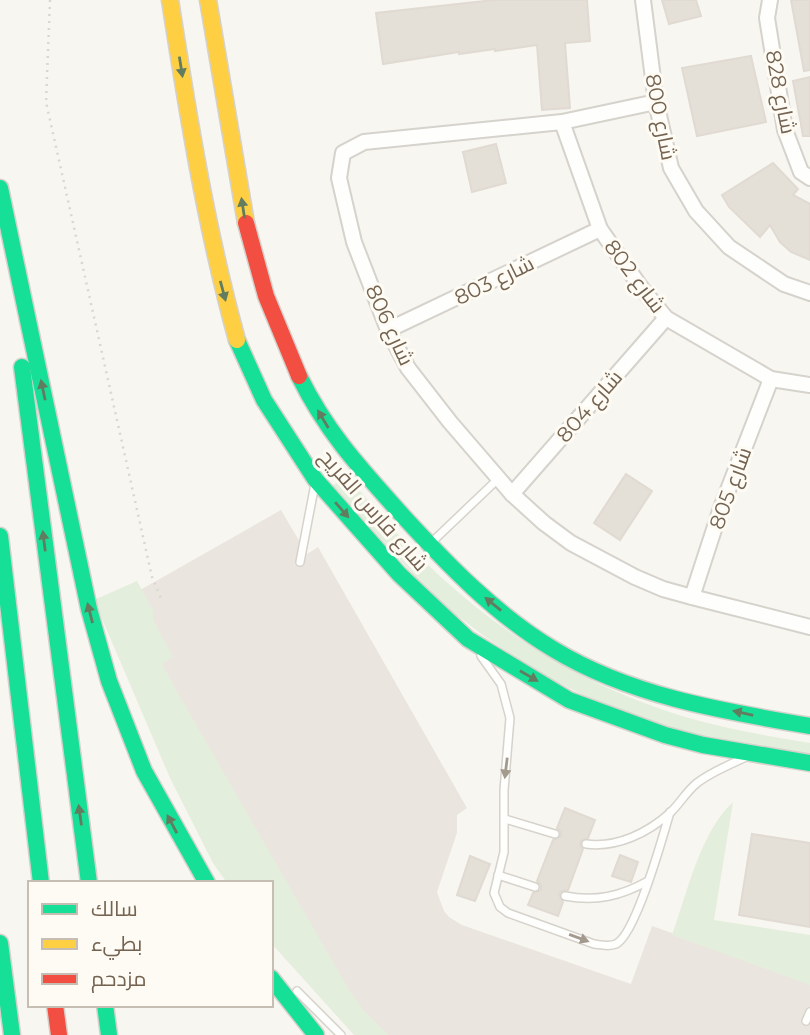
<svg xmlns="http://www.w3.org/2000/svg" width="810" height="1035" font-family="Montserrat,Cairo,sans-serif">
<rect width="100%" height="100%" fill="#f8f6f0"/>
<path fill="#eae6df" d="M281,510L307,554L318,547L467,808L457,815V833L437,892L444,911L449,917L462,925L631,984L652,926L810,981V1035H388L364,1016L251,830L126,598Z"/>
<g fill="#e4eedc">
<path d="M348,476C437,590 546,675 685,717C726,729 768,736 810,743V760L714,743L587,697L542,674L488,639L438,601L332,486Z"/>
<path d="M137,581L153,610V620L173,657L162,664L176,690L349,990L364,1011L388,1035H354L271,943V883H227L213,863L170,778L94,600Z"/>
<path d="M733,802L714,920L810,935V985L672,935C687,894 700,832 733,802Z"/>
</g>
<g fill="#e4dfd7" stroke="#e0dad2" stroke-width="2">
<path d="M494,0H587L590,41L565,43L570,108L542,110L537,45L495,51V49L459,54V52L383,64L376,13Z"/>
<path d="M662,0H696L701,16L669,24Z"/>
<path d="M791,0H810V70L804,71Z"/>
<path d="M751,56L766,122L697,136L682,68Z"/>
<path d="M810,77V136H803L793,81Z"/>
<path d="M496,144L506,183L472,192L463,152Z"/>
<path d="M773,163L798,189L793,195L810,204V260L791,252L780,242L770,225L760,237L729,207L722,195Z"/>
<path d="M626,474L652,491L620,540L594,523Z"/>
<path d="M565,808L595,820L588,838L581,841L580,846L583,849L568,890L562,891L559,894L563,902L558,916L528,905L533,893L541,890V885L537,881L553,840L561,836V832L557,828Z"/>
<path d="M752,834L810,843V927L739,915Z"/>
<path d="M620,855L638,862L631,882L612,876Z"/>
<path d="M470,856L490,864L475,901L457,895Z"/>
</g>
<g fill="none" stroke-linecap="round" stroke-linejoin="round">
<g stroke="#d6d2cc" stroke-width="10">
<g id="lane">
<path d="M432,542L499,478"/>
<path d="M300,562L315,484"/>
<path d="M481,656L501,684L510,718L504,790V852L494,893L500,907L508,913L594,944C602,945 609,947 616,944C636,934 663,836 670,812"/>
<path d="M505,819L555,834"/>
<path d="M586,844C617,848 648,833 671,812C680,803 687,791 697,783C711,772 729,765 746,757"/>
<path d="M498,875L535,887"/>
<path d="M565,896C596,902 621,896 648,881"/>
<path d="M297,991L341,1035"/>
<path d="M806,1021L810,1012"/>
</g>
</g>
<g stroke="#d6d2cc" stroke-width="18">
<g id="street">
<path d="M643,0L656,102L671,168L696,211L729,247L784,284L810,293"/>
<path d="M770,0L767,18L785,130L801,172L810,178"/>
<path d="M656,102L562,122L364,142L343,153L339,178L354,242L388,330L408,368L450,422L512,494L544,523L571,543L635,577L663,589L692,597L810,627"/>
<path d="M562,122L600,229L642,289L666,318L771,379L810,385"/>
<path d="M388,330L600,229"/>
<path d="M512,494L666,318"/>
<path d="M692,597L721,508L771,379"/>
</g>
</g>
<g stroke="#d6d1cb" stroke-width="19">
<g id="fast">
<path d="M0,188L89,609L109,681L144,771L207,883"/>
<path d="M237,340L264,400L315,479L399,574L468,639L569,700L665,735L703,745L810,763"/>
<path d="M22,367L89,883"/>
<path d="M299,376C327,433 361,469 403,516C448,565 495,614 553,649C630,696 722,711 810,726"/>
<path d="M0,536L41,883"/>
<path d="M0,943L12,1035"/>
<path d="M271,978L316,1035"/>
<path d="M105,1005L109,1035"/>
</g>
</g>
<g stroke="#d6d1cb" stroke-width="19">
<g id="slow">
<path d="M170,0C188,115 206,228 237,340"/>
<path d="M208,0L246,223"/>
</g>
</g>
<g stroke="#d6d1cb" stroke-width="19">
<g id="jam">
<path d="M246,223L266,296L299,376"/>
<path d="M55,1005L59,1035"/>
</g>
</g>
<path stroke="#dad6d0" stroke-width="2.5" stroke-dasharray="2 5" stroke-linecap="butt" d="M50,0L46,102L152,577L162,601"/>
<use href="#lane" stroke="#fefefd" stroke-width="7"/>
<use href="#street" stroke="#fefefd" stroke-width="14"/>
<use href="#fast" stroke="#16e098" stroke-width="16"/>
<use href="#slow" stroke="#ffcf43" stroke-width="16"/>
<use href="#jam" stroke="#f24e42" stroke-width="16"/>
</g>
<defs><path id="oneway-solid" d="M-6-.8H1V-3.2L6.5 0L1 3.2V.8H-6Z" transform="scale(1.75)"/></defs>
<g fill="#617c5f">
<use href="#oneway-solid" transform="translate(181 67) rotate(81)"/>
<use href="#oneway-solid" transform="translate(243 208) rotate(-99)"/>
<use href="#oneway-solid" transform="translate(223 291) rotate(75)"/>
<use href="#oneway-solid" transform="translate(43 390) rotate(-102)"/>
<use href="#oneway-solid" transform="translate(323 419) rotate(-121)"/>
<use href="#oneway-solid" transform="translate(342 510) rotate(49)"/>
<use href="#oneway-solid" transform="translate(44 541) rotate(-97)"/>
<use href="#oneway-solid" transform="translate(493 604) rotate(-141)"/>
<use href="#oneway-solid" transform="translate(90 613) rotate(-104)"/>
<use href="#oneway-solid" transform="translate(529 676) rotate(30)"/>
<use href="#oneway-solid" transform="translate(743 713) rotate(-167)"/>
<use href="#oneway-solid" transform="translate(80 815) rotate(-98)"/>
<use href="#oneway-solid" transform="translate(172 824) rotate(-118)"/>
</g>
<g fill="#a4998d">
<use href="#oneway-solid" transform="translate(506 768) rotate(97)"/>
<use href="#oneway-solid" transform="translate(579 938) rotate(20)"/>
</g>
<g text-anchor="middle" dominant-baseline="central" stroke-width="6" stroke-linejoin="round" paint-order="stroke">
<g font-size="21" fill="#746351" stroke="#fdfbf3">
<text transform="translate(781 92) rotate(79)">شارع 828</text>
<text transform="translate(661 117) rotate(79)">شارع 800</text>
<text transform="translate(635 276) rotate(53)">شارع 802</text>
<text transform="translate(494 280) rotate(-26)">شارع 803</text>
<text transform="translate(390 325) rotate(65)">شارع 806</text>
<text transform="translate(589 406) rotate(-49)">شارع 804</text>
<text transform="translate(730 488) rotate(-70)">شارع 805</text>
<text transform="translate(374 510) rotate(49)">شارع فارس الفريح</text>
</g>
</g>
<rect x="28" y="881" width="245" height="126" fill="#fdfbf3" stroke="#c6beb2" stroke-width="2"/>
<rect x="42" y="904" width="35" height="10" fill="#16e098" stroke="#c6beb2" stroke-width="2"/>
<text x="91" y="916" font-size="21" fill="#746351">سالك</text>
<rect x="42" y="939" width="35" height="10" fill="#ffcf43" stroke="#c6beb2" stroke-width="2"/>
<text x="91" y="951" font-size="21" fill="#746351">بطيء</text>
<rect x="42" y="974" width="35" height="10" fill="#f24e42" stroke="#c6beb2" stroke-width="2"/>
<text x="91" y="986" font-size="21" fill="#746351">مزدحم</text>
</svg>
